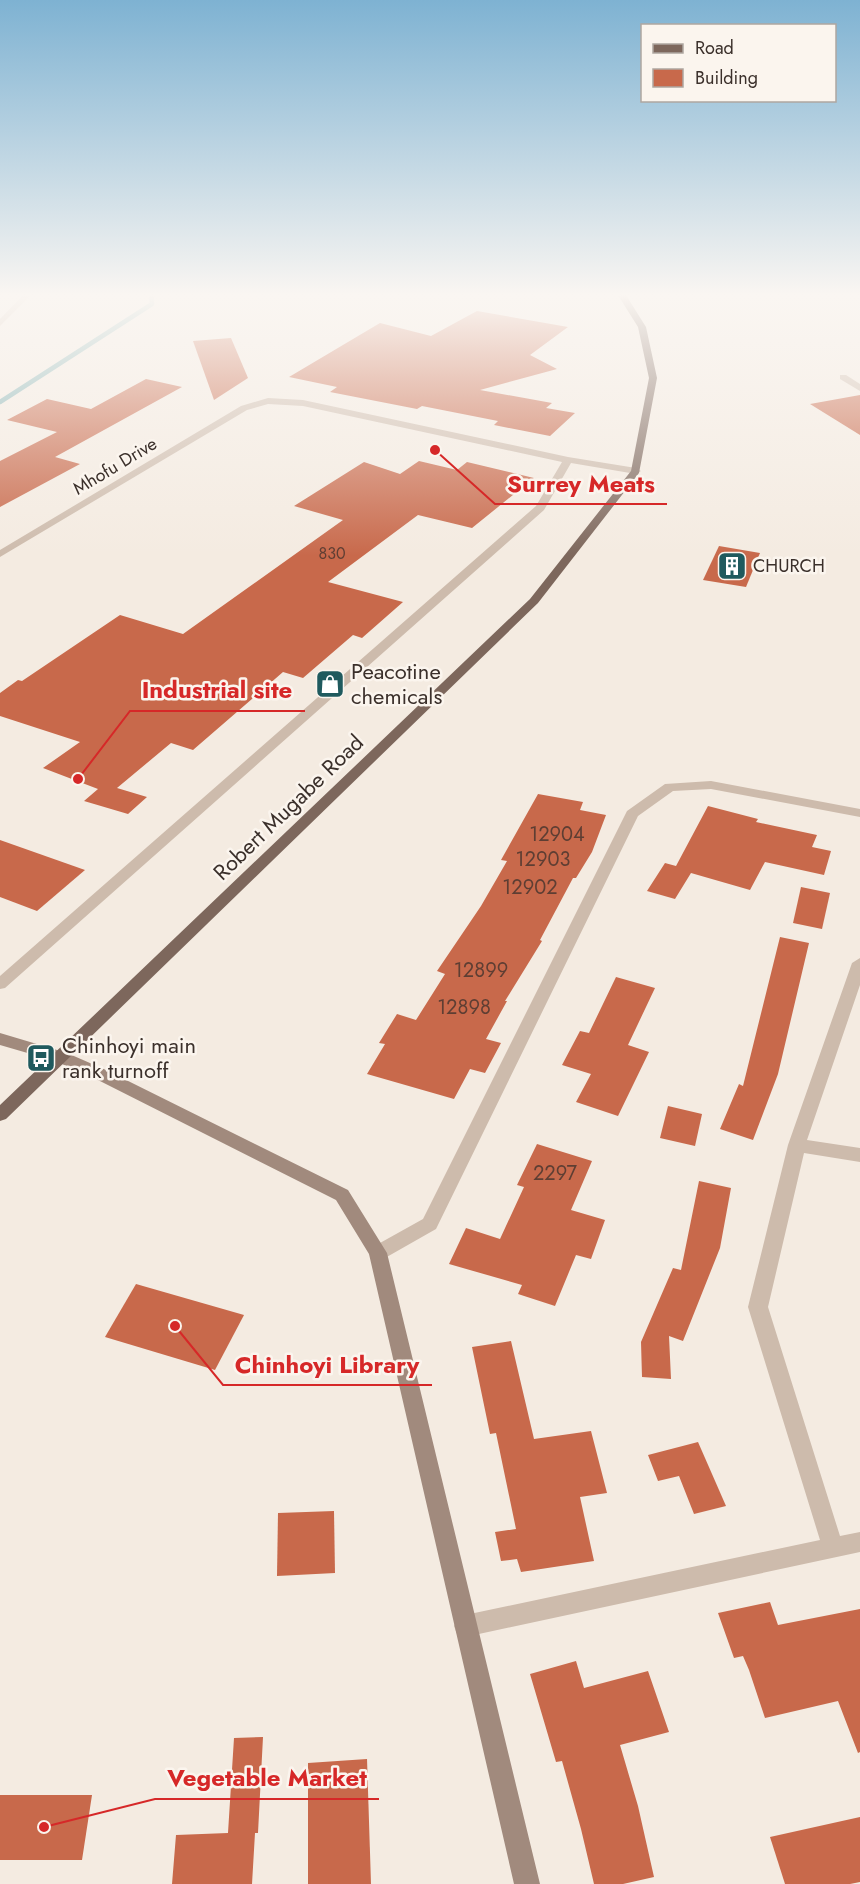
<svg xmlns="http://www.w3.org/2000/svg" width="860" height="1884" font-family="Jost,sans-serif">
<rect width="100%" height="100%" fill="#f4ebe1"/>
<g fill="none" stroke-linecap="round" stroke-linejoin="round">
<path stroke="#7fb0b2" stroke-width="4.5" d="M0,402L152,304L151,292"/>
</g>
<g fill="#c8694b">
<path d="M477,311L568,327L530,355L557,369L480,390L552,403L546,408L575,413L550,436L494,425L498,421L422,406L417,409L330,392L337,387L289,377L380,323L431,336Z"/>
<path d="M231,338L248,378L214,400L193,341Z"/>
<path d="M146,379L182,387L55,457L80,464L0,507V461L57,432L7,420L47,399L91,409Z"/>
<path d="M860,395V435L810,404Z"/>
<path d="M419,461L457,470L467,462L534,478L472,528L418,515L328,582L403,602L362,638L353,635L303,678L283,672L193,750L171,743L117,788L147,797L128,814L84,801L98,789L43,768L80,742L0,716V693L18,680L22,681L120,615L183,634L190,629L343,520L294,506L364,462L400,474Z"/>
<path d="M719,546L760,553L746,587L703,580Z"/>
<path d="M538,794L583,802L580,810L606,815L592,852L576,878H573L540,940L542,941L505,1001H507L486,1039L501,1043L485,1073L470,1069L454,1099L367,1074L385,1044L379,1043L397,1014L416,1020L445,974L437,971L481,906L507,861L501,860Z"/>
<path d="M708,806L758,819L756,822L817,835L812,847L831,851L824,875L765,862L750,890L691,873L675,899L647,891L665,863L676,866Z"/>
<path d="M0,840L85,870L37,911L0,897Z"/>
<path d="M801,887L830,893L822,929L793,923Z"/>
<path d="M780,937L809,943L778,1074L753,1140L720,1129L739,1084L743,1086Z"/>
<path d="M616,977L655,988L628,1045L649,1052L618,1116L576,1102L591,1074L562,1065L580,1031L589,1033Z"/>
<path d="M668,1106L702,1114L695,1146L660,1138Z"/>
<path d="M537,1144L592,1161L571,1210L605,1220L591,1259L576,1255L555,1306L518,1294L522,1285L449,1264L466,1228L500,1239L524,1187L517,1185Z"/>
<path d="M699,1181L731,1188L720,1248L683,1341L669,1336L671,1379L642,1377L641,1342L673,1268L681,1270Z"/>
<path d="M136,1284L244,1315L215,1370L105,1337Z"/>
<path d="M511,1341L534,1439L591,1431L607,1493L580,1497L594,1561L521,1572L517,1559L501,1561L495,1532L516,1529L496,1433L490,1434L472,1347Z"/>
<path d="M698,1442L726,1506L694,1514L679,1476L658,1481L648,1455Z"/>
<path d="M334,1511L335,1573L277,1576L278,1513Z"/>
<path d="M770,1602L778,1625L860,1609V1752L858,1753L838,1701L765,1718L749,1670L743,1656L734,1658L718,1613Z"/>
<path d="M576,1661L584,1688L648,1671L669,1732L620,1745L638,1806L654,1877L623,1884H594L581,1829L562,1761L556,1762L530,1674Z"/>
<path d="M263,1737L258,1833H255L252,1884H172L176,1835L228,1833L234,1738Z"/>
<path d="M367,1759L371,1884H308V1763Z"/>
<path d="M0,1795H92L82,1860H0Z"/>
<path d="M860,1817V1882L850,1884H785L770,1837Z"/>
</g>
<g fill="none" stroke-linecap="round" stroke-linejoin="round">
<g fill="#cdbbac" fill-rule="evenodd">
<path d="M26,292H34L0,326V319Z"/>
<path d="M840,375H846L860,384V391L840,379Z"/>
<path d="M268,398L303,400L568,457L636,468L641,471L636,474L571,463L544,510L5,988L0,989V976L536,506L562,462L303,406L268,404L247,410L0,557V550L241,406Z"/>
<path d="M711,781L860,809V817L711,789L673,791L638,816L436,1229L385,1258L378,1261L371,1258L369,1253L371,1248L423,1219L627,811L665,784Z"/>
<path d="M860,958V985L807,1140L860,1148V1162L804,1153L768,1307L840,1536L860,1532V1552L465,1637L457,1634L454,1626L457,1618L465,1615L820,1540L748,1307L788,1145L852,963Z"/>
</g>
<path fill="#a18a7d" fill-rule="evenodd" d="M0,1033L67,1053L106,1070L348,1190L387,1253L540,1884H514L369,1254L336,1200L94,1078L55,1061L0,1045Z"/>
<path fill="#7d675c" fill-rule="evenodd" d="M616,292H624L646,327L657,378L639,473L538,603L6,1119L0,1121V1105L530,599L631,471L649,378L638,327Z"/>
</g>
<linearGradient id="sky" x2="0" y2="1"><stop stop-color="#7eb2d2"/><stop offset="0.53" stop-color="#faf6f2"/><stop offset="1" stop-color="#faf6f2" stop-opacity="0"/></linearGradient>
<rect width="860" height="556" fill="url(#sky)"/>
<defs>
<g id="building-square" transform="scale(1.5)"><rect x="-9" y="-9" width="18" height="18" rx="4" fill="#1f5a5e" stroke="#fbf5ee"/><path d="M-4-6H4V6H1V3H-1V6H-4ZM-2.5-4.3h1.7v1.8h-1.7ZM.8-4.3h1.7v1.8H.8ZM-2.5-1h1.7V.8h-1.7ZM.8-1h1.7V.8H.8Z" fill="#fff"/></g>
<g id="shop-square" transform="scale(1.5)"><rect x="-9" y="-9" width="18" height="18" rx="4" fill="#1f5a5e" stroke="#fbf5ee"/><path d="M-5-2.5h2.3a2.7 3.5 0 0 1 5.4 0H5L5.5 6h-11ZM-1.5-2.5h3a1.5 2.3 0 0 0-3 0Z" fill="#fff"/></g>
<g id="bus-square" transform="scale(1.5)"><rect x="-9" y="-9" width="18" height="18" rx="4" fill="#1f5a5e" stroke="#fbf5ee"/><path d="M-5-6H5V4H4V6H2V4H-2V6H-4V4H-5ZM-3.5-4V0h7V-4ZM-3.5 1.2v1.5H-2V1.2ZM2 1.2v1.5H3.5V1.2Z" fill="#fff"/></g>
</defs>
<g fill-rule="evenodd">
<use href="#building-square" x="732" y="566"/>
<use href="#shop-square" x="330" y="684"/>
<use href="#bus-square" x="41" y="1058"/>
</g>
<g text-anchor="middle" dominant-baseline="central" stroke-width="5" stroke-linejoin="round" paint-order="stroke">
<g font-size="16" fill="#5e3e33">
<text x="332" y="553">830</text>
</g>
<g font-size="18" fill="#3b302b" stroke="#fbf5ee">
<text transform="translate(115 466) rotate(-31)">Mhofu Drive</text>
</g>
<g font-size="18" fill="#3b302b" stroke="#fbf5ee" text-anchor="start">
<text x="753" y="566">CHURCH</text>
</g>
<g font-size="20" fill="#5e3e33">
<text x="557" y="834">12904</text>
<text x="543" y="859">12903</text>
<text x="530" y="887">12902</text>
<text x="481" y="970">12899</text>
<text x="464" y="1007">12898</text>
<text x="555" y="1173">2297</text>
</g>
<g font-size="22" fill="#3b302b" stroke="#fbf5ee" text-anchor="start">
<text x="351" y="671">Peacotine<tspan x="351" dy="25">chemicals</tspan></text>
<text x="62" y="1045">Chinhoyi main<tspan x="62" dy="25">rank turnoff</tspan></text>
</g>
<g font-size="22" fill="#3b302b" stroke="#fbf5ee">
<text transform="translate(288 807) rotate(-44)">Robert Mugabe Road</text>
</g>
</g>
<path fill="none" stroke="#d62828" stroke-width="2" d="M435 450L495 504H667M78 779L130 711H305M175 1326L223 1385H432M44 1827L155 1799H379"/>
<g fill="#d62828" stroke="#fbf5ee" stroke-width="2">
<circle cx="435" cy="450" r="6"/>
<circle cx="78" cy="779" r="6"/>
<circle cx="175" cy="1326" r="6"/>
<circle cx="44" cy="1827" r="6"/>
</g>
<g font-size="24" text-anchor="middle" font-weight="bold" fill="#d62828" stroke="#fbf5ee" stroke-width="5" stroke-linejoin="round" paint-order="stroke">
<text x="581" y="492">Surrey Meats</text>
<text x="217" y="698">Industrial site</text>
<text x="327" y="1373">Chinhoyi Library</text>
<text x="267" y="1786">Vegetable Market</text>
</g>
<rect x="641" y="24" width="195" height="78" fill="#fbf5ee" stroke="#aea6a0" stroke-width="1.5"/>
<rect x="653" y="44" width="30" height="9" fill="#7d675c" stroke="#aea6a0" stroke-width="1.5"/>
<text x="695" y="54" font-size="18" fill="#3b302b">Road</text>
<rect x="653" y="69" width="30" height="18" fill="#c8694b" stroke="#aea6a0" stroke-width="1.5"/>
<text x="695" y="84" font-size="18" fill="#3b302b">Building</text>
</svg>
